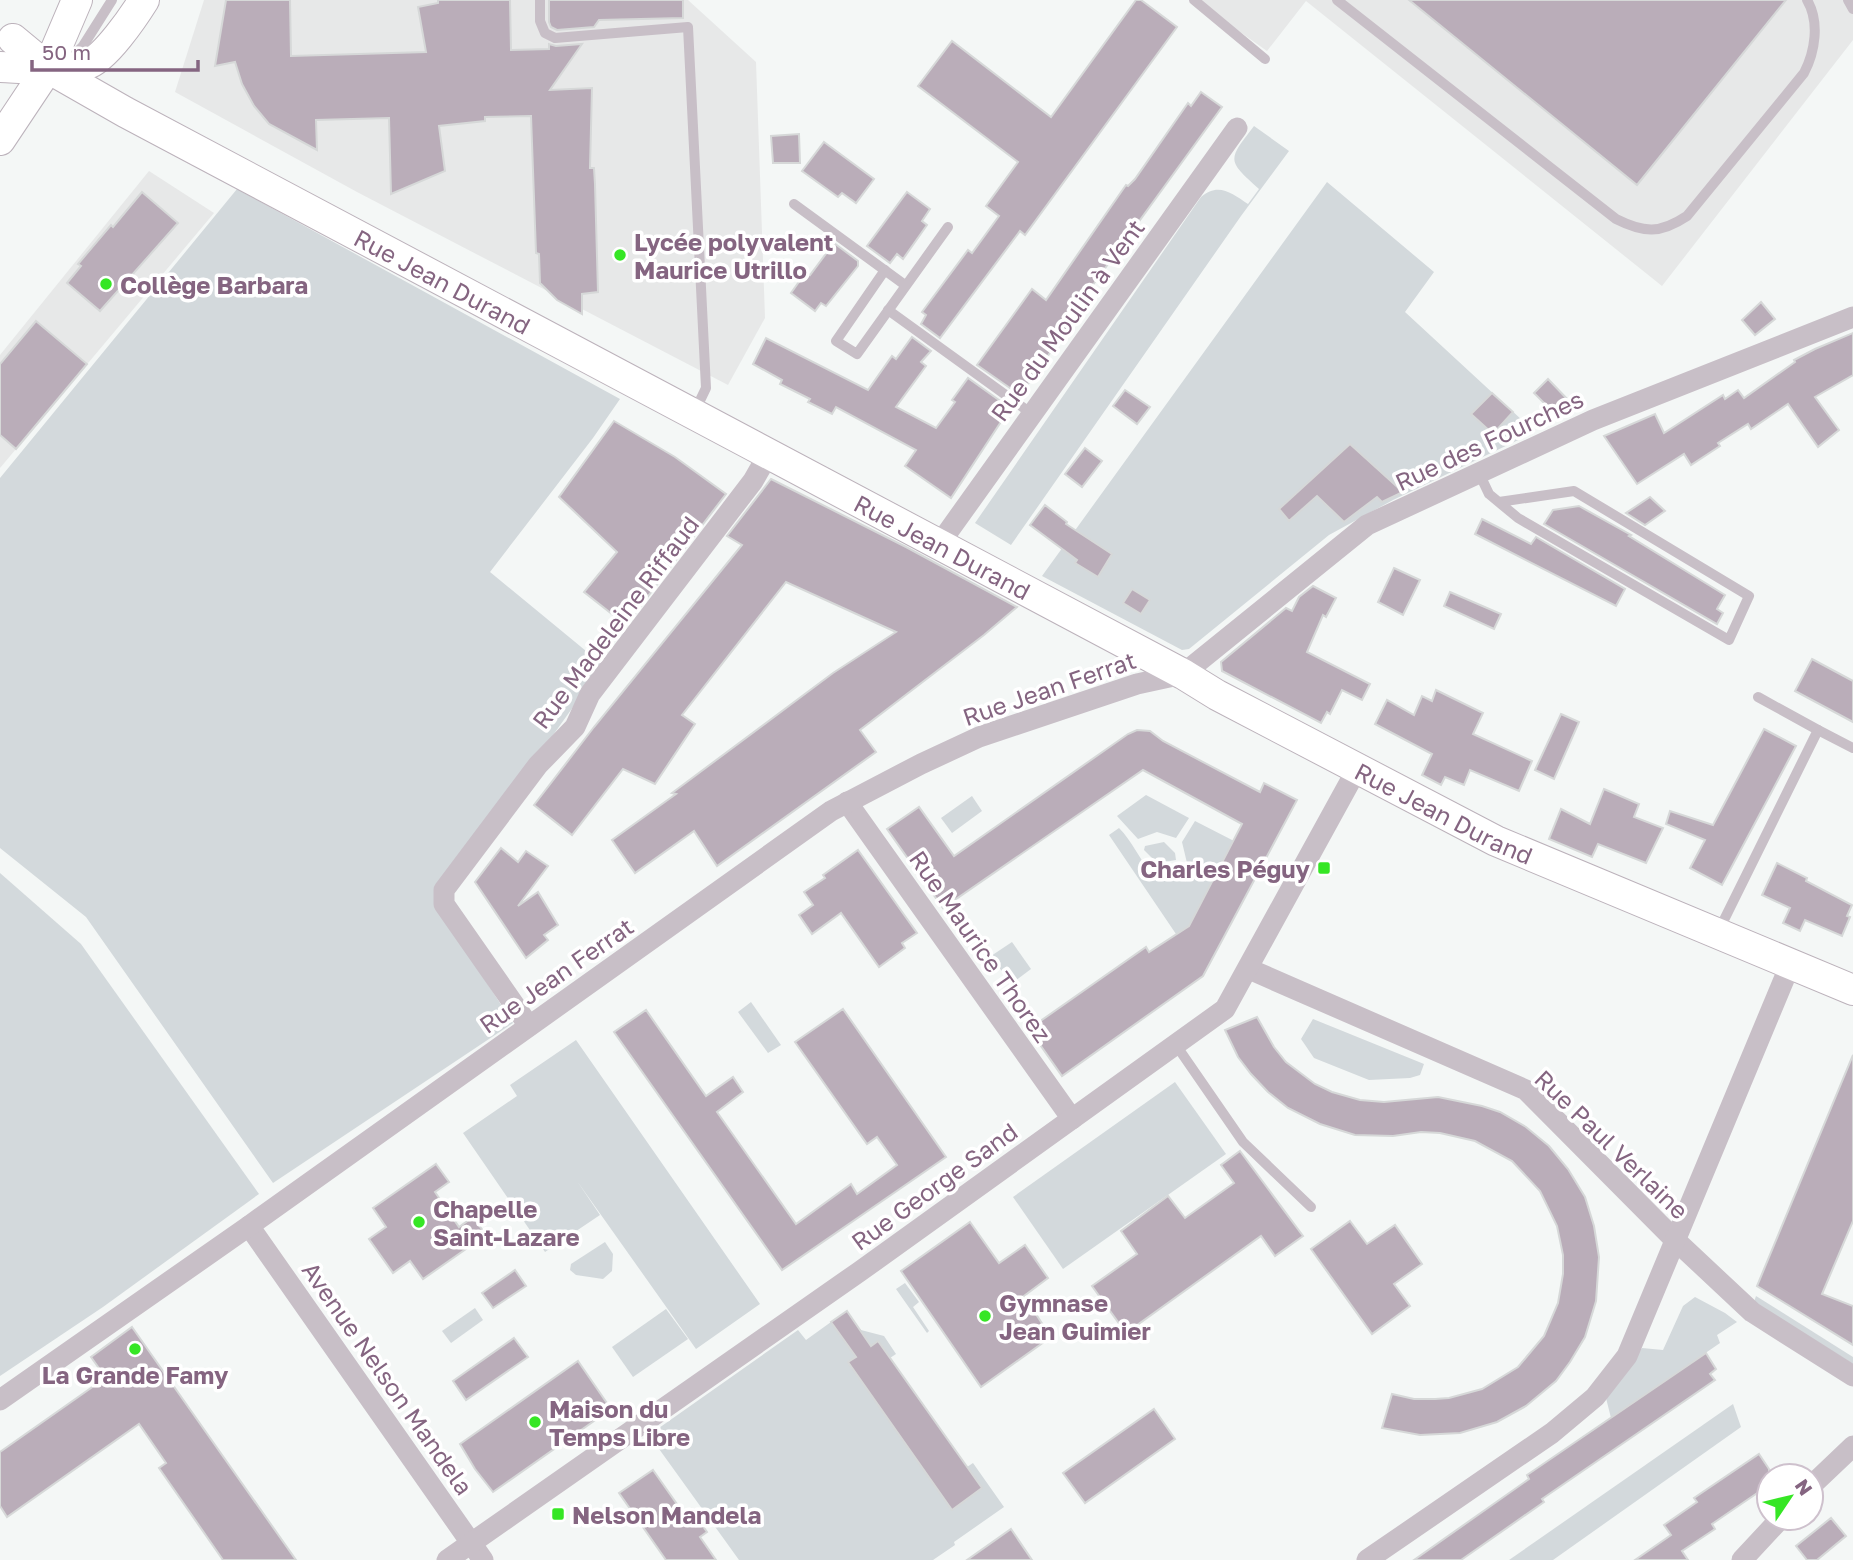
<svg xmlns="http://www.w3.org/2000/svg" width="1853" height="1560" font-family="'Golos Text',sans-serif">
<rect width="100%" height="100%" fill="#f4f7f6"/>
<g fill="#e7e8e8">
<path d="M204,0H688L756,62L765,318L728,385L357,192L175,92Z"/>
<path d="M1195,0H1853V40L1662,286L1306,1L1267,51Z"/>
<path d="M149,171L214,213L0,468V355Z"/>
</g>
<g fill="#d3d9dc">
<path d="M1254,126L1289,151L1241,216L1011,545L975,523L1201,197C1218,182 1232,193 1248,204L1259,189C1227,160 1227,161 1254,126Z"/>
<path d="M1327,182L1434,272L1405,312L1535,432L1393,500L1329,535L1189,649L1182,650L1042,576Z"/>
<path d="M237,189L620,399L593,438L490,572L603,665L434,902L513,1023L273,1183L86,917L0,848V478Z"/>
<path d="M1146,795L1189,818L1176,838L1157,832L1138,839L1117,816Z"/>
<path d="M972,796L982,811L952,833L941,818Z"/>
<path d="M1195,821L1234,841L1218,872L1204,865L1187,863L1182,842Z"/>
<path d="M1119,828C1132,841 1139,858 1150,872C1176,870 1192,862 1212,882L1189,926L1176,934L1109,835Z"/>
<path d="M1164,842L1175,853L1176,860L1157,863L1144,850L1145,846Z"/>
<path d="M0,873L81,944L259,1194L103,1307L0,1376Z"/>
<path d="M1012,942L1031,969L1011,984L991,956Z"/>
<path d="M751,1002L781,1045L768,1053L738,1012Z"/>
<path d="M1313,1019L1424,1064L1420,1075L1410,1078L1369,1080L1314,1058L1301,1039Z"/>
<path d="M576,1040L760,1304L696,1349L577,1181L600,1215L545,1252L463,1133L517,1096L510,1085Z"/>
<path d="M1175,1082L1226,1154L1063,1269L1013,1197Z"/>
<path d="M605,1242L613,1254L612,1271L603,1279L576,1275L570,1270L571,1264Z"/>
<path d="M905,1283L919,1302L913,1307L929,1331L927,1333L896,1289Z"/>
<path d="M1756,1296L1853,1357V1364L1754,1302Z"/>
<path d="M1695,1297L1725,1313L1737,1322L1717,1335L1720,1343L1611,1418L1606,1398L1617,1380L1642,1348L1663,1350L1683,1306Z"/>
<path d="M475,1308L483,1320L451,1343L442,1331Z"/>
<path d="M666,1309L688,1339L633,1377L612,1347Z"/>
<path d="M831,1322L855,1323L861,1330L884,1336L896,1354L890,1358L878,1342L848,1363L952,1509L982,1488L967,1467L973,1463L1004,1507L954,1542L955,1545L933,1560H739L649,1435L798,1330L806,1340Z"/>
<path d="M1733,1404L1741,1427L1553,1560H1509Z"/>
</g>
<g fill="#baadb9" stroke="#d6d8d8" stroke-width="2">
<path d="M226,0H290L291,56L426,52L418,7L438,3V0H510L511,50L549,49V44L556,46L582,44L550,90L592,88L590,168H594L595,184L598,292L582,294V314L557,300L540,283L539,254L536,253L531,116L485,117V121L439,126L445,171L391,194L389,118L316,120L317,150L269,124L254,106L242,84L235,62L215,66Z"/>
<path d="M549,0H683V18L599,20L594,27L557,30L551,27L549,22Z"/>
<path d="M1136,0H1141L1177,27L1025,235L1020,231L940,338L921,324L926,315L922,312L968,250L972,253L999,216L986,206L1018,162L918,86L952,41L1051,117Z"/>
<path d="M1409,0H1786L1637,185Z"/>
<path d="M1201,92L1222,107L1090,289L1087,287L1067,314L1074,319L1020,395L977,365L1032,289L1046,300L1126,185L1128,186L1135,179L1188,103L1191,106Z"/>
<path d="M799,134L800,163H773L771,136Z"/>
<path d="M824,142L874,179L856,203L842,193L838,197L802,171Z"/>
<path d="M142,192L178,223L100,311L67,283L81,266L78,264L111,225L113,227Z"/>
<path d="M907,192L930,209L922,221L927,225L903,259L897,254L890,263L867,246Z"/>
<path d="M834,243L858,261V266L826,306L821,303L815,311L791,293L806,272L810,275Z"/>
<path d="M1761,302L1775,319L1755,335L1742,320Z"/>
<path d="M36,321L87,364L16,449L0,435V364Z"/>
<path d="M1853,333V375L1815,397L1839,430L1818,447L1788,404L1751,429L1748,424L1718,443L1720,446L1691,465L1684,454L1637,484L1604,436L1655,414L1664,433L1723,395L1725,399L1738,390L1744,398L1795,362L1794,360L1815,349Z"/>
<path d="M912,337L931,351L921,362L926,366L896,407L936,428L955,402L952,400L968,378L1010,408L951,498L905,466L916,450L836,407L832,414L808,402L810,399L780,384L782,380L753,364L766,338L868,390L892,356L896,359Z"/>
<path d="M1548,379L1571,403L1556,415L1534,393Z"/>
<path d="M1125,390L1150,407L1137,424L1113,406Z"/>
<path d="M1492,393L1513,412L1493,434L1471,414Z"/>
<path d="M614,421L675,457L726,494L626,625L584,592L617,552L559,497Z"/>
<path d="M1350,444L1403,492L1382,502L1377,497L1344,522L1317,496L1289,521L1279,509Z"/>
<path d="M1085,448L1102,461L1082,487L1065,474Z"/>
<path d="M771,479L906,547L1017,607L984,635L860,730L876,752L717,866L694,831L635,873L612,840L676,794L672,793L833,673L896,632L786,582L682,715L695,724L655,784L623,769L572,835L534,805L594,727L742,545L727,536Z"/>
<path d="M1650,497L1665,511L1645,525L1626,513Z"/>
<path d="M1045,505L1067,522L1066,524L1112,554L1098,577L1075,563L1077,560L1030,525Z"/>
<path d="M1579,506L1631,535L1629,536L1725,595L1717,609L1723,613L1717,624L1544,524L1553,510Z"/>
<path d="M1482,519L1531,544L1536,537L1625,589L1616,606L1475,534Z"/>
<path d="M1394,568L1420,580L1403,615L1378,602Z"/>
<path d="M1313,586L1336,598L1326,617L1323,615L1307,652L1370,684L1362,700L1342,690L1330,714L1327,712L1321,723L1222,671L1221,662L1286,608L1292,611L1299,597Z"/>
<path d="M1132,589L1150,600L1141,614L1123,603Z"/>
<path d="M1450,592L1501,614L1494,629L1444,606Z"/>
<path d="M1812,659L1853,681V722L1795,691Z"/>
<path d="M1436,690L1483,713L1473,734L1532,761L1519,791L1470,770L1464,785L1445,777L1441,785L1422,775L1432,754L1375,724L1387,700L1414,715L1422,696L1432,701Z"/>
<path d="M1561,714L1579,722L1554,779L1535,770Z"/>
<path d="M1764,729L1796,746L1722,885L1690,868L1705,840L1666,824L1670,811L1713,825Z"/>
<path d="M1137,730L1150,731L1163,741L1260,792L1264,783L1297,800L1203,976L1062,1076L1029,1029L1146,947L1149,952L1189,926L1242,824L1143,770L943,908L887,829L919,807L954,856L1128,734Z"/>
<path d="M1604,789L1639,804L1634,817L1663,828L1646,863L1598,844L1592,857L1549,839L1561,809L1590,824Z"/>
<path d="M501,848L518,862L526,851L548,866L518,906L538,892L558,925L544,935L548,940L526,958L475,882Z"/>
<path d="M858,850L917,933L902,943L905,948L879,967L841,913L812,934L799,915L813,905L804,892L825,878L823,875Z"/>
<path d="M1777,863L1807,878L1806,881L1852,905L1847,916L1850,917L1842,936L1805,920L1800,931L1783,923L1790,908L1762,895Z"/>
<path d="M843,1009L946,1157L782,1270L614,1032L646,1010L706,1096L733,1077L743,1092L717,1112L796,1224L851,1184L857,1194L897,1165L877,1137L867,1144L795,1042Z"/>
<path d="M1257,1017L1274,1047L1286,1062L1315,1084L1332,1092L1360,1100L1384,1102L1438,1097L1482,1106L1500,1112L1526,1127L1549,1146L1568,1169L1585,1197L1594,1226L1599,1257L1596,1301L1585,1337L1570,1362L1556,1381L1526,1406L1497,1422L1460,1433L1420,1435L1382,1428L1392,1394L1414,1399H1435L1449,1398L1482,1389L1518,1367L1544,1336L1558,1303L1563,1274V1255L1557,1226L1540,1191L1512,1161L1475,1141L1440,1133L1421,1132L1393,1136L1355,1135L1320,1124L1288,1108L1268,1092L1251,1074L1238,1057L1225,1030Z"/>
<path d="M1853,1055V1221L1822,1294L1853,1306V1345L1757,1286Z"/>
<path d="M1240,1151L1303,1236L1275,1256L1261,1236L1126,1333L1092,1286L1137,1254L1121,1231L1168,1196L1185,1218L1234,1183L1221,1165Z"/>
<path d="M436,1164L449,1182L435,1192L459,1227L473,1217L486,1235L423,1279L410,1261L393,1273L369,1239L386,1227L373,1208Z"/>
<path d="M1350,1221L1367,1244L1395,1225L1422,1264L1394,1284L1410,1306L1372,1334L1311,1249Z"/>
<path d="M970,1222L999,1263L1025,1245L1048,1278L1024,1296L1051,1337L981,1387L901,1271Z"/>
<path d="M515,1270L526,1286L493,1308L482,1293Z"/>
<path d="M847,1311L871,1346L878,1341L982,1488L952,1510L848,1362L856,1357L831,1322Z"/>
<path d="M132,1327L296,1560H223L159,1468L166,1463L139,1424L7,1517L0,1506V1452L98,1383L95,1379L103,1374L91,1357Z"/>
<path d="M514,1338L528,1357L466,1400L453,1381Z"/>
<path d="M1706,1353L1716,1369L1710,1374L1715,1380L1542,1499L1544,1502L1461,1560H1414L1529,1479L1527,1475Z"/>
<path d="M578,1361L611,1409L493,1492L475,1469L460,1444Z"/>
<path d="M1154,1409L1175,1439L1085,1503L1063,1473Z"/>
<path d="M1759,1454L1769,1469V1485L1712,1524L1715,1529L1682,1551L1688,1560H1635L1671,1535L1664,1525L1697,1502L1694,1498Z"/>
<path d="M653,1470L684,1514L691,1509L707,1532L700,1537L716,1560H666L619,1493Z"/>
<path d="M1831,1518L1846,1536L1817,1560H1807L1796,1546Z"/>
<path d="M1011,1529L1032,1560H967Z"/>
</g>
<g fill="none" stroke-linecap="round" stroke-linejoin="round">
<g stroke="#bcb2bb" stroke-width="32">
<g id="secondary">
<path id="s1" d="M13,39L48,68L125,112L1183,674L1217,695L1496,841L1853,990"/>
<path d="M0,67C26,68 62,72 87,64C105,59 134,16 144,0"/>
<path d="M0,140L48,68L77,0"/>
</g>
</g>
<g stroke="#c8bfc7" stroke-width="10">
<path d="M540,0V21L545,33L555,38L688,27L706,388L694,413"/>
<path d="M1194,0L1265,59"/>
<path d="M1337,0L1616,219C1644,233 1660,234 1687,216L1804,73C1815,52 1820,22 1807,0"/>
<path d="M1848,0L1853,9"/>
<path d="M65,55L77,52L83,46L112,0"/>
<path d="M794,204L905,285"/>
<path d="M885,270L836,341L857,354L948,227"/>
<path d="M888,310L1032,414"/>
<path d="M1479,473L1489,494L1518,518L1729,640L1749,596L1574,491L1499,502"/>
<path d="M1818,730L1853,748"/>
<path d="M1719,930L1818,730L1758,697"/>
<path d="M1176,1045L1243,1142L1311,1207"/>
</g>
<g stroke="#c8bfc7" stroke-width="21">
<path d="M940,543L1237,128"/>
<path d="M847,802L1072,1119"/>
<path d="M1249,969L1526,1090L1674,1239L1752,1312L1853,1376"/>
<path d="M529,1026L444,904V890L538,765L575,727L590,694L753,481L769,453"/>
<path d="M249,1226L483,1560"/>
<path d="M0,1400L249,1226L831,811L921,764L979,737L1137,684L1183,674L1367,525L1593,420L1853,317"/>
<path d="M1811,1486L1853,1446"/>
<path d="M447,1560L859,1272L1225,1009L1357,769"/>
<path d="M1367,1560L1552,1433L1595,1397L1627,1356L1790,965"/>
<path d="M1742,1560L1781,1518"/>
</g>
<use href="#secondary" stroke="#fff" stroke-width="30"/>
</g>
<g fill="#36e625" stroke="#fff" stroke-width="2.5">
<circle cx="620" cy="255" r="7"/>
<circle cx="106" cy="284" r="7"/>
<rect x="1317" y="861" width="14" height="14" rx="3.5"/>
<circle cx="419" cy="1222" r="7"/>
<circle cx="985" cy="1316" r="7"/>
<circle cx="135" cy="1349" r="7"/>
<circle cx="535" cy="1422" r="7"/>
<rect x="551" y="1507" width="14" height="14" rx="3.5"/>
</g>
<g text-anchor="middle" dominant-baseline="central" stroke-width="7" stroke-linejoin="round" paint-order="stroke">
<g font-size="24" font-weight="bold" fill="#856581" stroke="#fff" text-anchor="start">
<text x="634" y="241">Lycée polyvalent<tspan x="634" dy="28">Maurice Utrillo</tspan></text>
<text x="120" y="284">Collège Barbara</text>
<text x="1310" y="868" text-anchor="end">Charles Péguy</text>
<text x="433" y="1208">Chapelle<tspan x="433" dy="28">Saint-Lazare</tspan></text>
<text x="999" y="1302">Gymnase<tspan x="999" dy="28">Jean Guimier</tspan></text>
<text x="135" y="1374" text-anchor="middle">La Grande Famy</text>
<text x="549" y="1408">Maison du<tspan x="549" dy="28">Temps Libre</tspan></text>
<text x="572" y="1514">Nelson Mandela</text>
</g>
<g font-size="24" fill="#856581" stroke="#fff">
<text stroke="none"><textPath href="#s1" startOffset="494">Rue Jean Durand</textPath></text>
<text transform="translate(1067 320) rotate(-54)">Rue du Moulin à Vent</text>
<text transform="translate(1489 440) rotate(-25)">Rue des Fourches</text>
<text stroke="none"><textPath href="#s1" startOffset="1060">Rue Jean Durand</textPath></text>
<text transform="translate(615 622) rotate(-53)">Rue Madeleine Riffaud</text>
<text transform="translate(1049 688) rotate(-19)">Rue Jean Ferrat</text>
<text stroke="none"><textPath href="#s1" startOffset="1628">Rue Jean Durand</textPath></text>
<text transform="translate(981 946) rotate(55)">Rue Maurice Thorez</text>
<text transform="translate(556 975) rotate(-35)">Rue Jean Ferrat</text>
<text transform="translate(1612 1144) rotate(44)">Rue Paul Verlaine</text>
<text transform="translate(934 1186) rotate(-36)">Rue George Sand</text>
<text transform="translate(388 1378) rotate(55)">Avenue Nelson Mandela</text>
</g>
</g>
<g transform="translate(1790 1497) rotate(55)"><circle r="33" fill="#ffffff" stroke="#cec1cd" stroke-width="2"/>
<path d="M0-5L12 26L0 18L-12 26Z" fill="#36e625"/>
<text y="-10" font-size="19" font-weight="bold" text-anchor="middle" fill="#856581">N</text>
</g>
<path d="M32 60v10h166v-10" fill="none" stroke="#856581" stroke-width="3.5"/>
<text x="42" y="60" font-size="21" fill="#856581" stroke="#ffffff" stroke-width="5" paint-order="stroke">50 m</text>
</svg>
